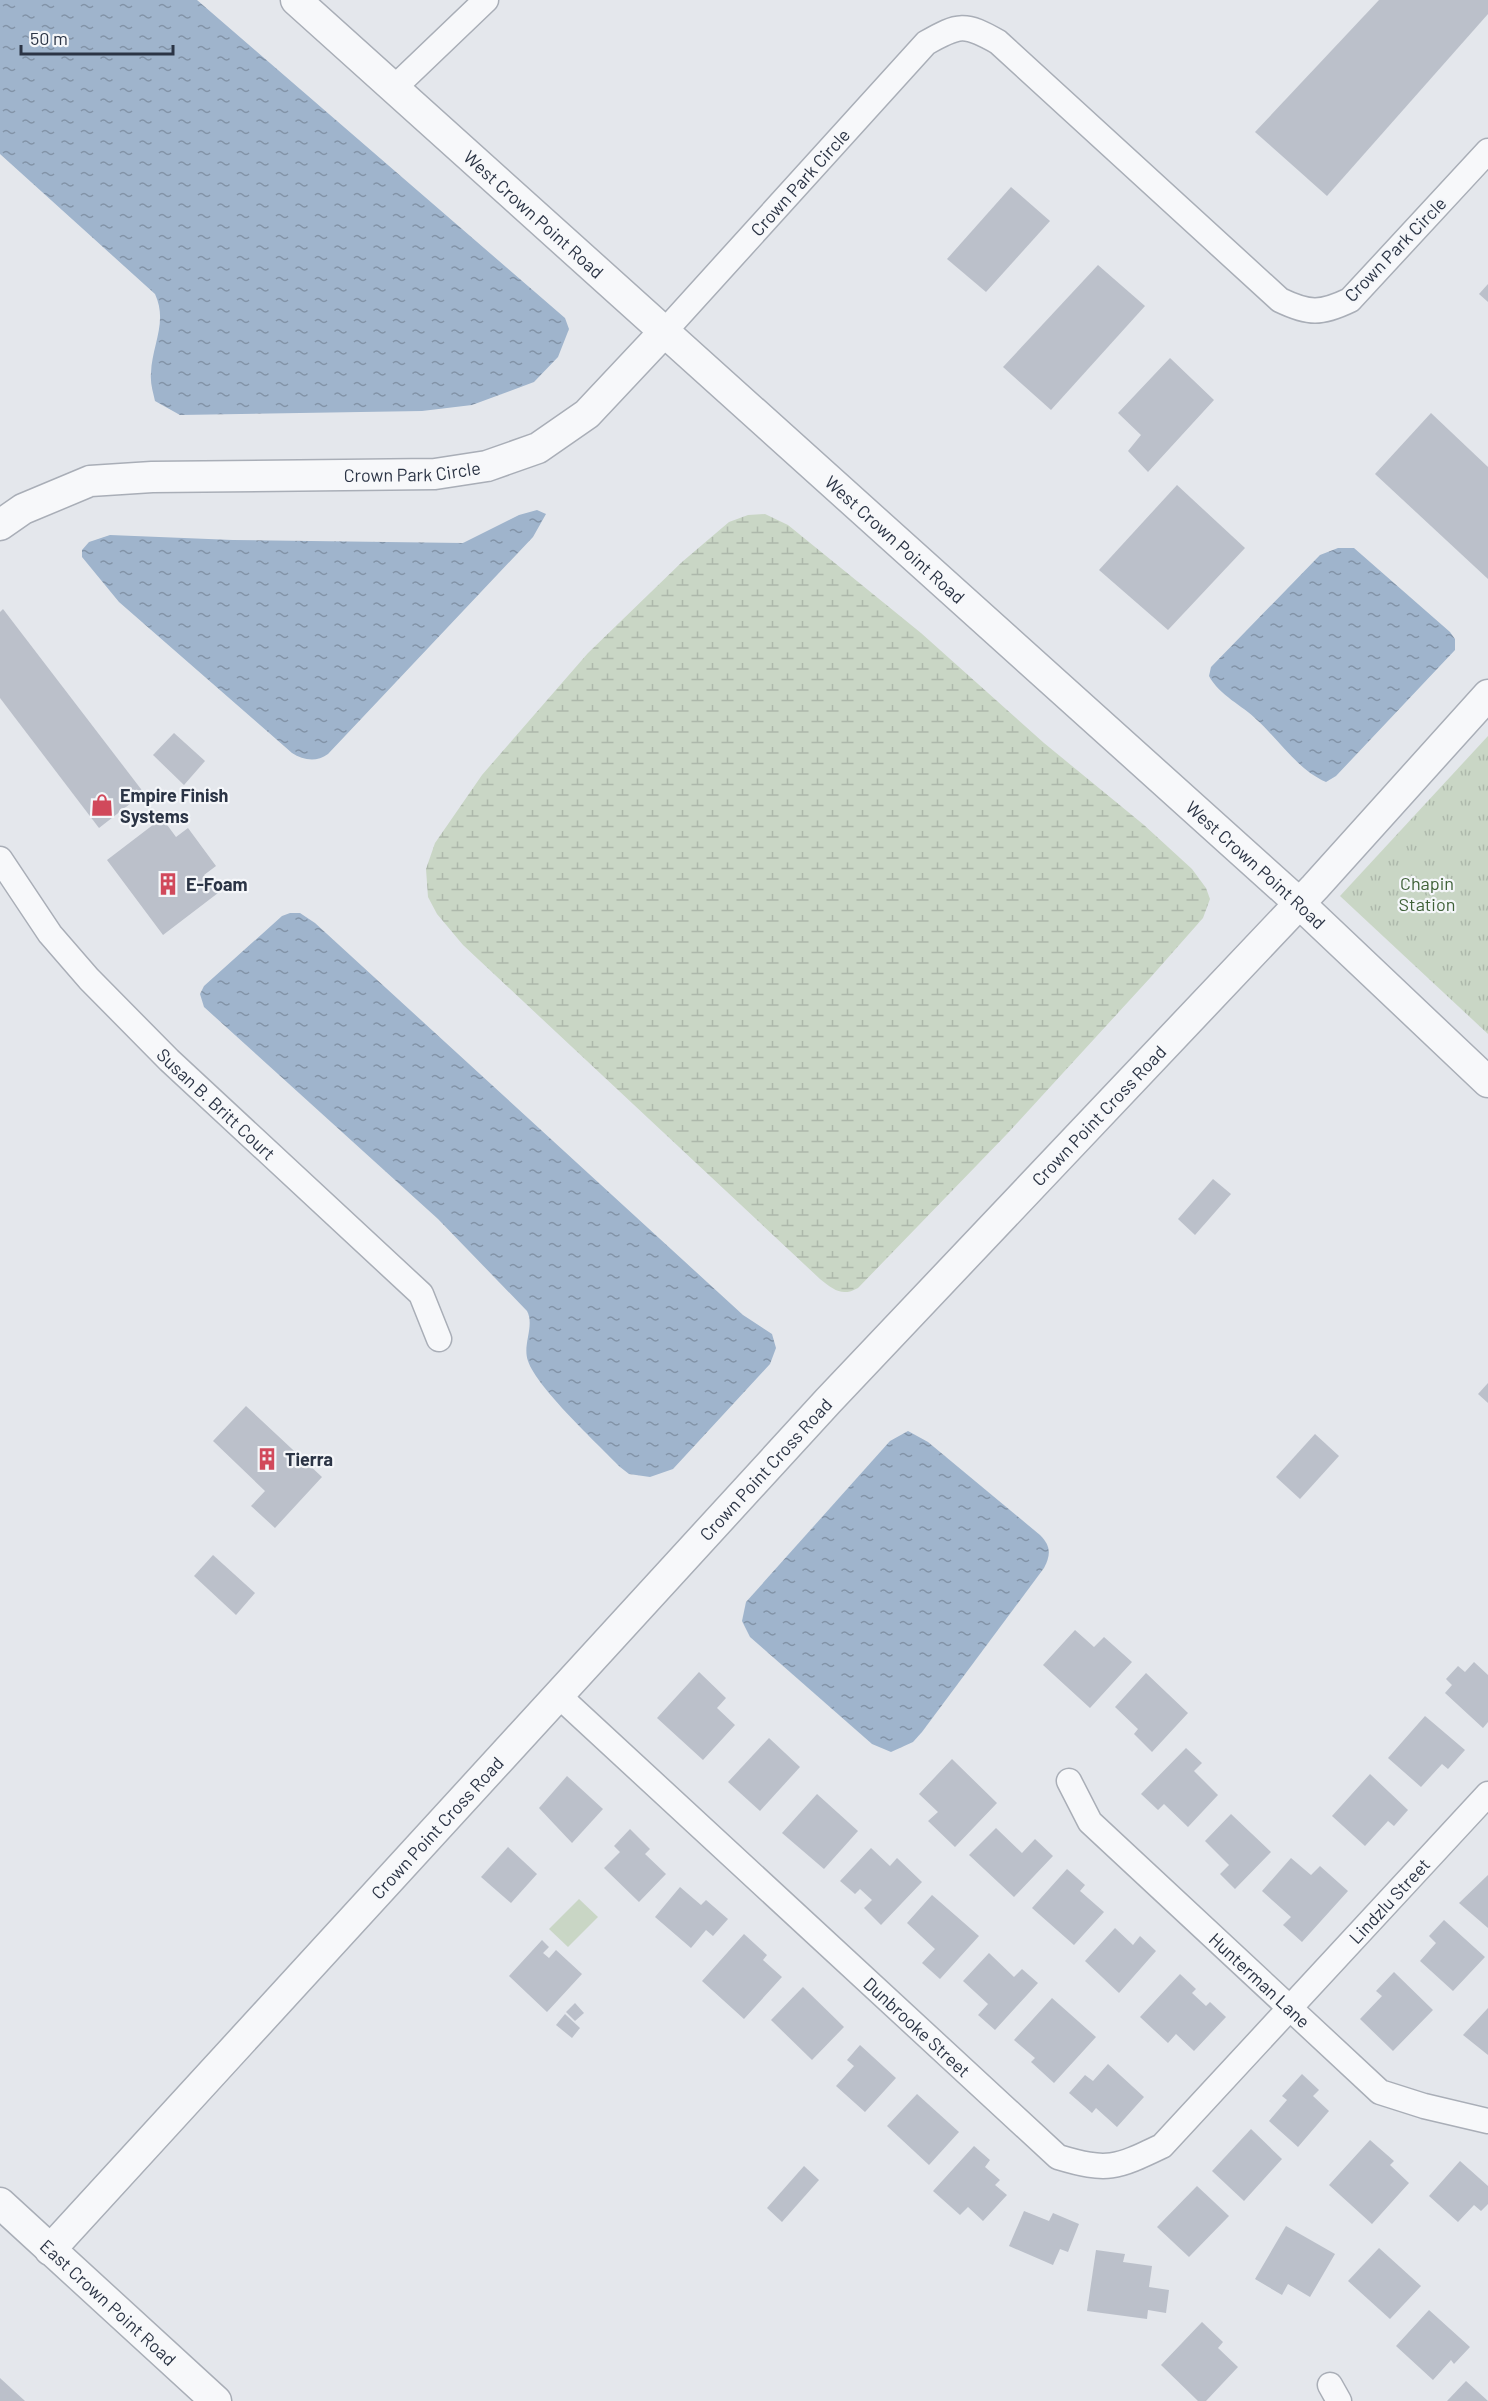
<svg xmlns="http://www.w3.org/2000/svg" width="1488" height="2401" font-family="Barlow,sans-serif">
<defs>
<pattern id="wetland-marsh" width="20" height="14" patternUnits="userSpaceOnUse" patternTransform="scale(1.5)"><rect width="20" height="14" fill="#c9d6c5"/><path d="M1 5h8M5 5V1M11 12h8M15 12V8" fill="none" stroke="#adb8ab"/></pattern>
<pattern id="park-tufts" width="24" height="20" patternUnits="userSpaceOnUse" patternTransform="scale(1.5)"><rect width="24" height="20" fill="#c9d6c5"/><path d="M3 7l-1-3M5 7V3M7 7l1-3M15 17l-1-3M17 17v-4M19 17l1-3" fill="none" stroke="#adb8ab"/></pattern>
<pattern id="water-ripples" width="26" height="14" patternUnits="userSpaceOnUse" patternTransform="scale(1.5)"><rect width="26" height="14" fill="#9fb4cc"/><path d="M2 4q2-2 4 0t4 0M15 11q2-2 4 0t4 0" fill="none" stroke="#8293a7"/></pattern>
</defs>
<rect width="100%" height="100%" fill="#e4e7ec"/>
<path fill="url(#wetland-marsh)" d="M765,514L788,525L921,633L1044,743L1144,825L1192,869L1206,888L1210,899L1203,918L1150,978L1007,1134L858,1288C842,1297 834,1290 820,1279L463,945L437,914L428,897L426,869L435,843L482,775L588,653L682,562L729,522L748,515Z"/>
<path fill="url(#park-tufts)" d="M1488,736V1034L1340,896Z"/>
<path fill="#c9d6c5" d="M579,1899L598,1917L568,1947L549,1929Z"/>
<g fill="url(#water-ripples)">
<path d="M0,0H197L565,318L569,329L558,357L534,382L472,405L422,411L180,415L155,401C153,392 150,383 151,373C152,345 168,322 155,294L0,154Z"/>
<path d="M537,510L546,514L533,537L328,754C316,763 303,760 292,753L119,602L82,557V550L89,542L110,535L233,540L463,543L519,515Z"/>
<path d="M1338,548H1354L1450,632L1455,639V650L1336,776L1326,782C1298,770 1279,740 1257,720C1242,705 1220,696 1209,676L1211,667L1320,555Z"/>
<path d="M290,913H300L315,923L743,1315L772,1334L776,1348L770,1364L673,1469L650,1477L629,1474L620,1467C598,1444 537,1388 528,1361C522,1345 535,1326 527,1311L438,1219L204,1007L200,994L204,986L282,916Z"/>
<path d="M908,1431L928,1442L1040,1535C1051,1546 1051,1555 1044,1568L922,1732L913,1742L891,1752L872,1744L750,1637L742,1621L746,1602L890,1441Z"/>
</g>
<g fill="#bbc0ca">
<path d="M1379,0H1488V14L1327,196L1255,132Z"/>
<path d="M1011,187L1050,221L986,292L947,259Z"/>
<path d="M1098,265L1145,306L1051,410L1003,367Z"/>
<path d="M1488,284V302L1479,294Z"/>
<path d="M1170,358L1214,400L1148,472L1128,451L1141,435L1118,413Z"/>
<path d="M1431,413L1488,467V579L1375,474Z"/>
<path d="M1177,485L1245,548L1168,630L1099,570Z"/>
<path d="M3,609L144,793L99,828L0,698V612Z"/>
<path d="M174,733L205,761L184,785L153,755Z"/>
<path d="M162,818L176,837L188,828L216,866L204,875L218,893L163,935L107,860Z"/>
<path d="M1213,1179L1231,1194L1195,1235L1178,1219Z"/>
<path d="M1488,1383V1403L1478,1394Z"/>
<path d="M246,1406L322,1477L275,1528L251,1506L265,1491L213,1441Z"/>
<path d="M1315,1434L1339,1456L1300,1499L1276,1477Z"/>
<path d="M213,1555L255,1593L236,1615L194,1576Z"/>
<path d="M1075,1630L1094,1647L1104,1637L1132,1662L1090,1708L1043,1665Z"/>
<path d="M1474,1662L1488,1675V1722L1483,1728L1445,1693L1452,1685L1446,1679L1458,1666L1465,1672Z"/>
<path d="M699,1672L726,1698L717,1708L735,1725L703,1760L657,1718Z"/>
<path d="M1146,1673L1188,1713L1152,1752L1134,1734L1138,1729L1115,1707Z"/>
<path d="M1425,1716L1465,1750L1448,1769L1442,1764L1421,1787L1388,1758Z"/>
<path d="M769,1738L800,1767L760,1811L728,1782Z"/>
<path d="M1186,1748L1202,1763L1194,1771L1218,1795L1188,1827L1164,1804L1158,1810L1141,1794Z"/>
<path d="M952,1759L997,1803L955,1847L928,1821L938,1812L919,1794Z"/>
<path d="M1370,1774L1408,1810L1394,1826L1388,1821L1365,1846L1332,1816Z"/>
<path d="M567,1776L603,1809L572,1843L539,1808Z"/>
<path d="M817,1794L858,1831L824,1869L782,1833Z"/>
<path d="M1231,1814L1271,1852L1235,1889L1220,1874L1229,1865L1205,1841Z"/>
<path d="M996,1828L1022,1853L1035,1839L1053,1856L1014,1897L969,1855Z"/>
<path d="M630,1829L650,1849L645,1854L666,1874L639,1902L604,1868L620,1852L614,1846Z"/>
<path d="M508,1847L537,1874L511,1903L481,1877Z"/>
<path d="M871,1848L890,1866L897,1858L922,1882L881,1925L864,1908L872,1900L860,1889L855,1894L840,1881Z"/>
<path d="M1291,1858L1311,1875L1320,1866L1348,1891L1302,1942L1283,1925L1291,1917L1262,1891Z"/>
<path d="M1067,1869L1085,1885L1080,1891L1104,1912L1074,1945L1032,1908Z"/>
<path d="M1488,1875V1928L1459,1903Z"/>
<path d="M680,1887L701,1905L706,1900L728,1919L713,1936L706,1930L691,1948L655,1917Z"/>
<path d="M932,1895L979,1936L940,1979L922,1963L935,1949L907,1923Z"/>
<path d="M1444,1920L1485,1957L1453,1991L1420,1961L1436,1943L1429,1936Z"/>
<path d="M1115,1928L1133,1945L1140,1936L1156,1951L1119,1993L1085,1961Z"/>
<path d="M744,1934L767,1955L763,1960L782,1977L744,2019L702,1981Z"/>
<path d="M542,1940L549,1947L543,1953L549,1958L556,1950L582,1974L547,2012L509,1976Z"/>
<path d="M989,1953L1014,1977L1022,1969L1038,1983L995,2030L978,2015L988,2004L963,1981Z"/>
<path d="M1394,1972L1433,2010L1393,2051L1360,2019L1382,1996L1376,1991Z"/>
<path d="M1180,1974L1196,1989L1192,1993L1206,2006L1210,2002L1226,2017L1194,2051L1176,2034L1168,2043L1140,2017Z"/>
<path d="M803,1987L844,2027L812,2060L771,2020Z"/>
<path d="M1052,1998L1096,2037L1054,2083L1031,2062L1035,2058L1014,2040Z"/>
<path d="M575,2003L584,2013L575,2021L566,2012Z"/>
<path d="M1488,2008V2055L1463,2035Z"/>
<path d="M565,2014L580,2028L572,2038L556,2025Z"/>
<path d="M860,2045L896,2078L865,2112L836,2086L854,2066L847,2060Z"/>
<path d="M1108,2064L1144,2097L1117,2127L1096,2108L1092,2113L1069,2093L1085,2075L1093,2081Z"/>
<path d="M1302,2074L1319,2090L1313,2096L1329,2111L1298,2147L1269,2121L1287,2100L1282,2096Z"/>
<path d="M917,2094L959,2132L929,2165L887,2126Z"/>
<path d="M1251,2129L1282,2159L1244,2201L1212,2171Z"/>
<path d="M1370,2140L1394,2161L1390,2165L1409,2183L1372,2224L1329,2185Z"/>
<path d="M974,2146L990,2160L985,2167L1000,2180L995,2185L1007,2195L983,2221L968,2207L960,2215L933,2191Z"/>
<path d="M1460,2161L1488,2186V2204L1481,2211L1474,2205L1458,2222L1429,2196Z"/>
<path d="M804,2166L819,2180L782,2222L767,2208Z"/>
<path d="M1197,2186L1229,2216L1189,2257L1157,2227Z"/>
<path d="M1024,2211L1049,2221L1053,2213L1079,2224L1068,2252L1060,2249L1053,2265L1009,2246Z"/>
<path d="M1286,2226L1335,2254L1310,2297L1288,2284L1282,2295L1255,2279Z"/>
<path d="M1379,2248L1421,2286L1390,2319L1348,2281Z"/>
<path d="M1096,2250L1125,2254L1123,2262L1152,2266L1149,2287L1169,2290L1166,2313L1148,2310L1147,2319L1087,2311Z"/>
<path d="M1429,2310L1470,2347L1454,2364L1451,2360L1433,2380L1396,2346Z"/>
<path d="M1202,2322L1223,2342L1218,2348L1238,2367L1206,2401H1198L1161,2365Z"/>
<path d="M0,2378L25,2401H0Z"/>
<path d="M1466,2381L1488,2401H1447Z"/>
</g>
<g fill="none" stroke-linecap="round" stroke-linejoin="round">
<g stroke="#a9aeb7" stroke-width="27">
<g id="minor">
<path d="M393,89L486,0"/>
<path id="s1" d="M665,331L926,43C959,24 965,23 998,42L1280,300C1309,314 1321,314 1350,300L1488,151"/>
<path id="s2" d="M0,859L50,934L89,979L169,1060L421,1294L439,1339"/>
<path id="s3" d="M558,1695L1058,2157C1108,2172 1116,2168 1162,2146L1488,1794"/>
<path id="s4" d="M1069,1781L1090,1822L1380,2092L1424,2106L1488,2121"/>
<path d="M1330,2385L1339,2401"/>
</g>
</g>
<g stroke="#a9aeb7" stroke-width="33">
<g id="tertiary">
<path id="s5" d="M296,0L1299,903L1488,1082"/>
<path id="s6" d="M0,525L23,509L90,481L152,477L435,474L487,466L538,448L587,414L665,331"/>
<path id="s7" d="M0,2203L216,2401"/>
<path id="s8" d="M50,2250L828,1401L1315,887L1488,695"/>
</g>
</g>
<use href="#minor" stroke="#f7f8fa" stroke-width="24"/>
<use href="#tertiary" stroke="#f7f8fa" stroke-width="30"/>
</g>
<defs>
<g id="shop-bare" transform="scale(1.8)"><path d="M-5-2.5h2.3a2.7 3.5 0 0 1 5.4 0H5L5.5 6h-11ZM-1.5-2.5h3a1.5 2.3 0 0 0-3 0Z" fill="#d1495b" stroke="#f4f6f9" stroke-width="2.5" paint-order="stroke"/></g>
<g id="building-bare" transform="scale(1.8)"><path d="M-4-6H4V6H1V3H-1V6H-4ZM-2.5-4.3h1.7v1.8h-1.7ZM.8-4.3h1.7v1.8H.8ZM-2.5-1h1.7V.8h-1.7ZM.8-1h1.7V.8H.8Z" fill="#d1495b" stroke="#f4f6f9" stroke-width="2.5" paint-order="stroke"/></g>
</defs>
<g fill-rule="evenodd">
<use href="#shop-bare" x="102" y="805"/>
<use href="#building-bare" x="168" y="884"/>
<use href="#building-bare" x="267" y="1459"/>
</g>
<g text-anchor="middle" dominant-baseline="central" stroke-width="4.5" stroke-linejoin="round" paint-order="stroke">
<g font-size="18" fill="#2b3445" stroke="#f4f6f9">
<text stroke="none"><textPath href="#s1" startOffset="201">Crown Park Circle</textPath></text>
<text stroke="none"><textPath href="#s5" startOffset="320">West Crown Point Road</textPath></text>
<text transform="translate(1395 249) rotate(-46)">Crown Park Circle</text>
<text stroke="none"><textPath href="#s6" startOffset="423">Crown Park Circle</textPath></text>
<text stroke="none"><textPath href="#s5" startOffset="806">West Crown Point Road</textPath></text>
<text stroke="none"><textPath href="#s5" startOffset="1292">West Crown Point Road</textPath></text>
<text stroke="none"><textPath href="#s2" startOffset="328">Susan B. Britt Court</textPath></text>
<text stroke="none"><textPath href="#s8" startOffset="1545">Crown Point Cross Road</textPath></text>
<text stroke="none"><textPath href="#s8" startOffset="1059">Crown Point Cross Road</textPath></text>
<text stroke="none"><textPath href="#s8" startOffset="573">Crown Point Cross Road</textPath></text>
<text stroke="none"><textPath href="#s3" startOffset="1124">Lindzlu Street</textPath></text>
<text stroke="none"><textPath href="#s4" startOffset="278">Hunterman Lane</textPath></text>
<text stroke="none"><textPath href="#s3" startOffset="489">Dunbrooke Street</textPath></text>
<text stroke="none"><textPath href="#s7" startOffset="147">East Crown Point Road</textPath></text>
</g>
<g font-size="18" font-weight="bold" fill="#2b3445" stroke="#f4f6f9" text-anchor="start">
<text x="120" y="795">Empire Finish<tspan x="120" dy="21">Systems</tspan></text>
<text x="186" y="884">E-Foam</text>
<text x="285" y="1459">Tierra</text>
</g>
<g font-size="18" fill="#3f6138" stroke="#f4f6f9">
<text x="1427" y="883">Chapin<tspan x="1427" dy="21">Station</tspan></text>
</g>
</g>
<path d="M21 45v9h152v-9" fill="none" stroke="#2b3445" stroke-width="3"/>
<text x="30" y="45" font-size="18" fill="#2b3445" stroke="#f4f6f9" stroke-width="4.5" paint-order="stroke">50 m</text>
</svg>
